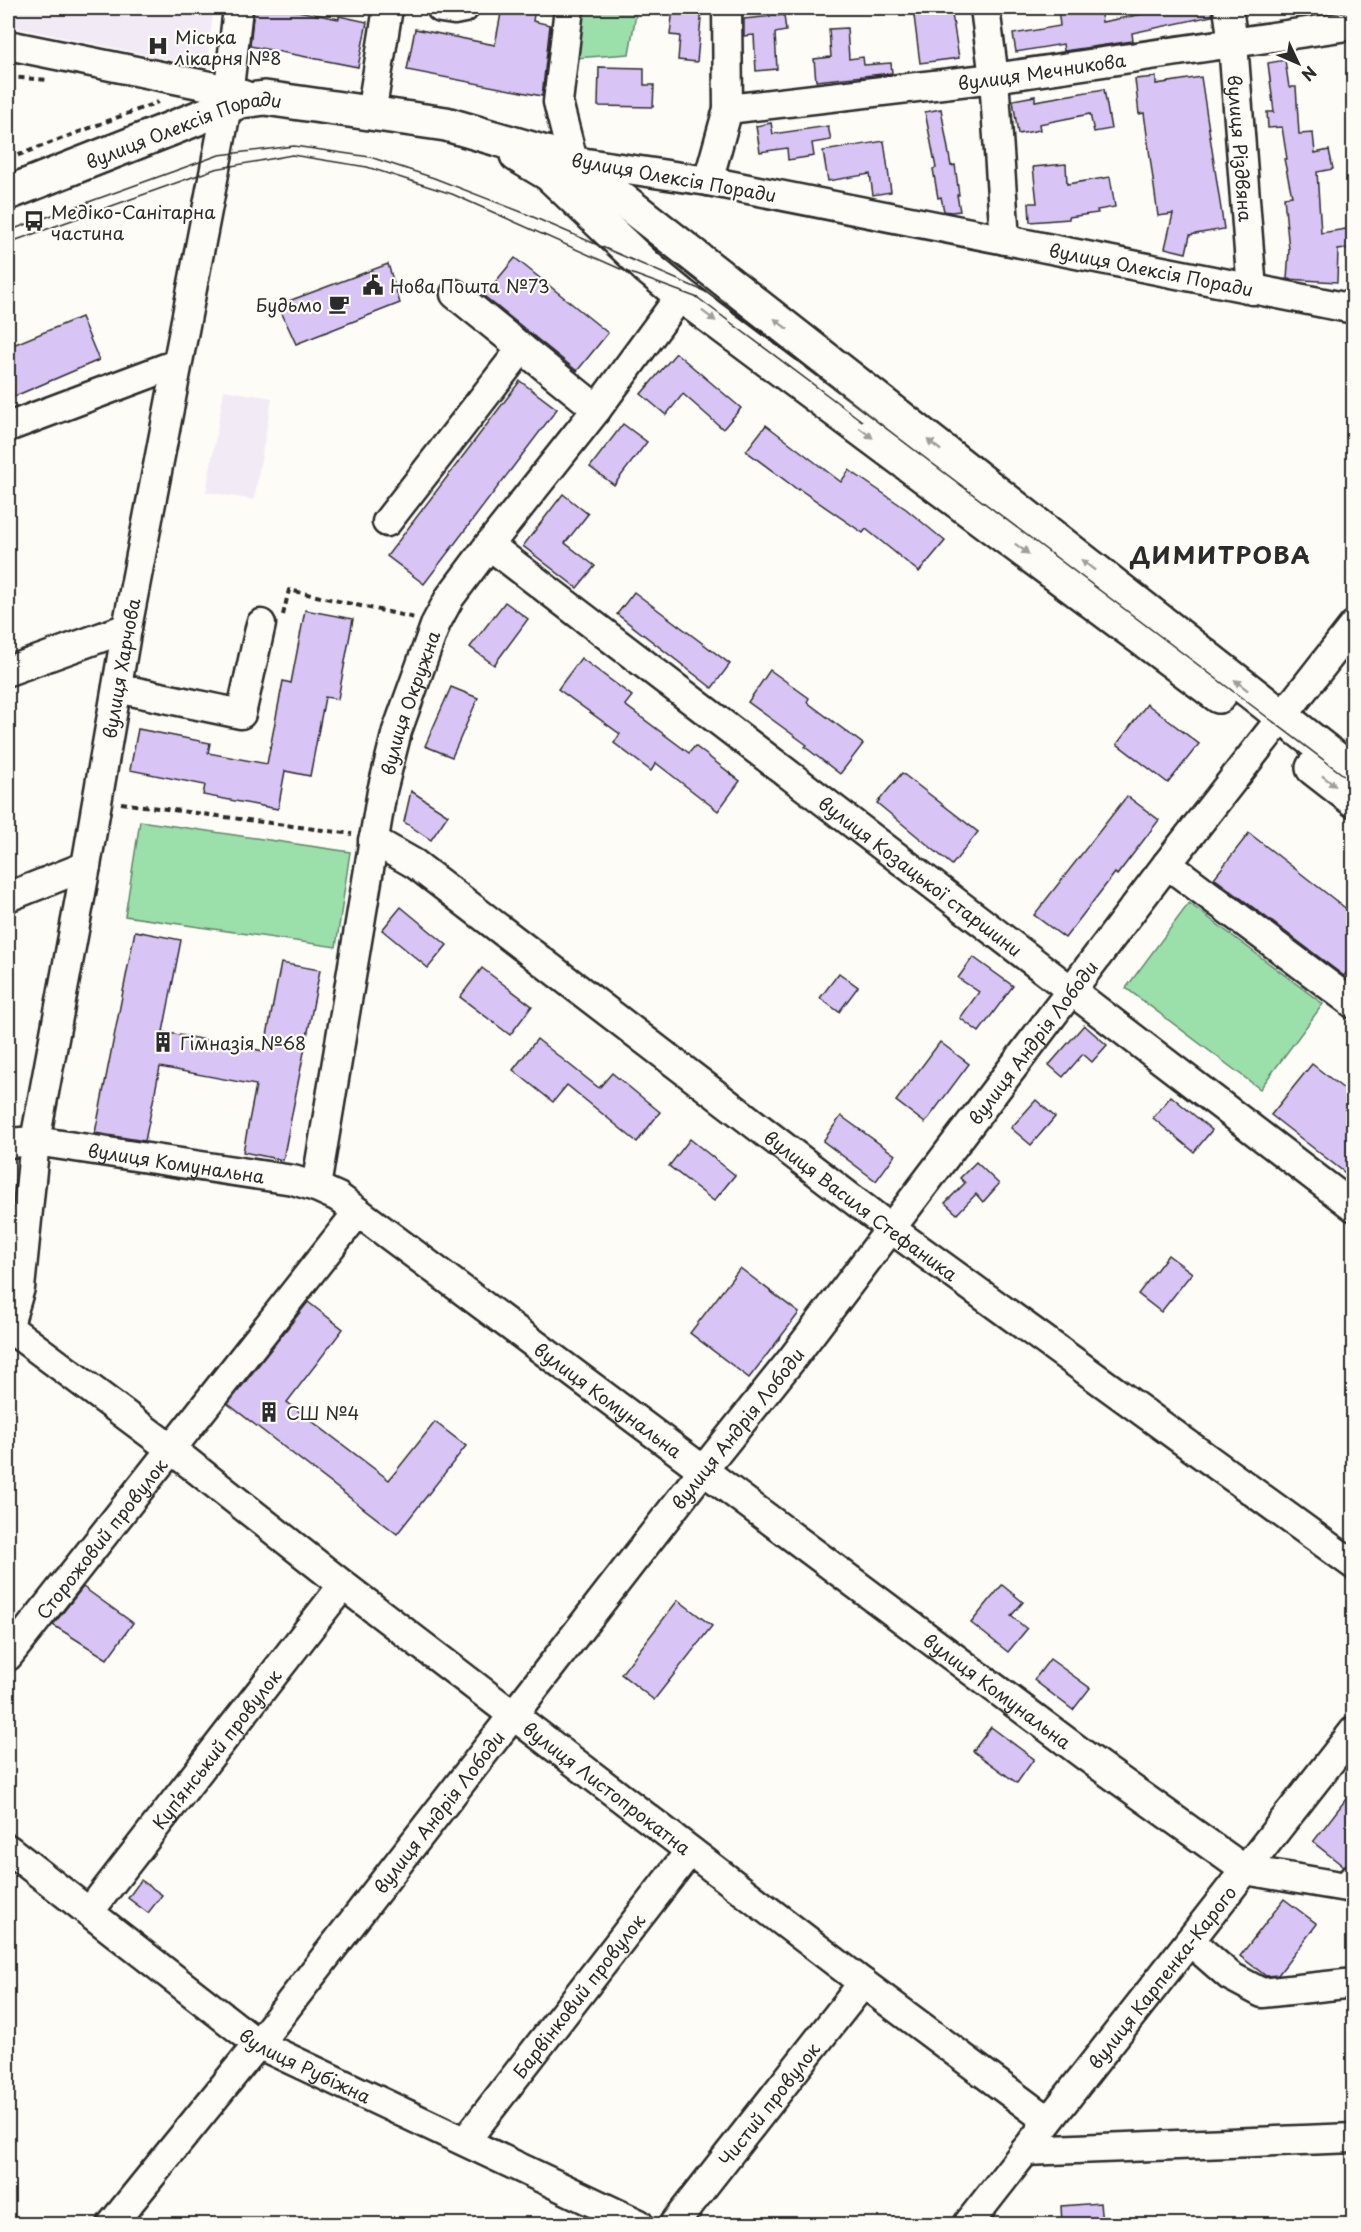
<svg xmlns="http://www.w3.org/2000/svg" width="1361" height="2232" font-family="'Playpen Sans',sans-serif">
<rect width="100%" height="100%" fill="#fdfcf7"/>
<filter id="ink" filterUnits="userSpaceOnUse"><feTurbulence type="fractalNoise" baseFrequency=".0167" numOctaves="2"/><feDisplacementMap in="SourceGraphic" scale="12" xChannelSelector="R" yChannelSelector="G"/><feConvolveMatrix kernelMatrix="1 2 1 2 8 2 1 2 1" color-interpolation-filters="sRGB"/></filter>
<g filter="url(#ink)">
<g fill="#f2ebf6">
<path d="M8,8H214L206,67L8,26Z"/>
<path d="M224,390L272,398L254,500L206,492Z"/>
</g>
<g fill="#9bdfab" stroke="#63856b" stroke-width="1.5">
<path d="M583,8H637L629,54L575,58Z"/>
<path d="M140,821L350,852L336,947L125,916Z"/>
<path d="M1189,903L1323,1004L1260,1089L1126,988Z"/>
</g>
<g fill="#d8c4f5" stroke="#2b2b2b" stroke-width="1.5">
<path d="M254,8H292V10L339,19V16L367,22L358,67L250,46Z"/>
<path d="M502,8H535L533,21L550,25L542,96L407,70L415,29L495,45Z"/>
<path d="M673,8H702L697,62L678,60L680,36L670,35Z"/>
<path d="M913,8H951L959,58L920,63Z"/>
<path d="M1058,8H1100L1102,22L1153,12L1152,8H1212V16L1132,33L1133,41L1126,42L1064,51L1063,44L1016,52L1013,34L1060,26Z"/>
<path d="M784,15L786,31L775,33L777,69L756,71L754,35L744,36V19Z"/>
<path d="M847,28L849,59L863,57L864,65L891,63L892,73L816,81L814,59L831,57L829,29Z"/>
<path d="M1285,60L1289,87H1296L1299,134L1313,133L1315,153L1329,150L1333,169L1317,172L1321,233L1353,228V248L1338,250L1337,282L1287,279L1289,250L1284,197L1292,196L1284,159H1287L1282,127L1268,128L1267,112H1274L1268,63Z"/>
<path d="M599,67L644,68V85H654L653,107L598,106Z"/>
<path d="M1156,77V84L1201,77L1224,229L1190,235L1186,253L1165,248L1173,214L1158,216L1144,113L1139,114L1135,79Z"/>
<path d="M1104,89L1111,129L1094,132L1090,114L1039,124L1040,130L1018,134L1013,100L1035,96V101Z"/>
<path d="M941,109L951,166L955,165L959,195H957L960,211L951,212L944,211L941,197L938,198L933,169L936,168L925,112Z"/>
<path d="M771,123L773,134L828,126L831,140L812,143L814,156L788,160L787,148L760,152L756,126Z"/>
<path d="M884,141L891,192L873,195L870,174L828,181L823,151Z"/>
<path d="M1066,164L1067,184L1110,177L1115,207L1097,210L1098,213L1069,217V219L1030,222L1029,203H1037L1033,167Z"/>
<path d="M515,258L608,333L577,371L484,296Z"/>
<path d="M388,264L400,303L296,344L278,305Z"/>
<path d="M81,317L99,360L8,399V347Z"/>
<path d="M676,353L741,408L723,429L683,394L666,415L641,394Z"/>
<path d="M520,381L557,409L424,584L387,556Z"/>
<path d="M623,424L647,442L614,485L590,467Z"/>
<path d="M766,425L841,482L849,470L906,509L945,541L919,572L866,529L863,533L799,489L798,490L746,451Z"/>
<path d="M563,494L588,514L565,543L595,566L577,588L523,546Z"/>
<path d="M634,592L730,664L712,688L617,614Z"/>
<path d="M505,602L528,619L494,665L470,647Z"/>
<path d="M305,610L353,619L338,699L325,697L310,776L285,771L278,809L203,795L205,785L130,770L138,729L210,743L208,753L267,764L283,681L291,683Z"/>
<path d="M581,658L632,696L625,705L689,753L695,746L740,781L718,811L656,763L651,771L614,743L620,734L558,689Z"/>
<path d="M770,670L809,698L807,702L863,744L840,774L805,747L807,745L748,702Z"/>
<path d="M451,687L478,698L452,757L425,746Z"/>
<path d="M1147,704L1199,744L1168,783L1117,744Z"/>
<path d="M902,773L978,832L952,865L877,803Z"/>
<path d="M411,791L448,815L431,840L404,822Z"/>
<path d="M1127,796L1159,820L1117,875L1115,873L1065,938L1034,915Z"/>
<path d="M1249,833L1353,914V963L1344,976L1214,878Z"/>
<path d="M401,907L447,945L428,968L382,930Z"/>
<path d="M135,931L181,940L163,1032L264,1051L281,963L320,970L283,1160L243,1152L256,1085L160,1067L145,1141L95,1133Z"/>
<path d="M973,957L1013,986L979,1032L960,1018L979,992L958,978Z"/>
<path d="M482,968L532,1006L510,1035L460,997Z"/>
<path d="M839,973L858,987L839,1012L820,998Z"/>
<path d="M1084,1025L1107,1045L1092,1062L1083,1054L1063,1077L1049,1065Z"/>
<path d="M537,1039L599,1088L612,1073L660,1112L637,1142L567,1085L553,1102L513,1070Z"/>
<path d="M940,1042L969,1064L925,1123L896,1101Z"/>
<path d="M1312,1064L1353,1096V1179L1271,1115Z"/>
<path d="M1171,1096L1212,1130L1194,1152L1153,1118Z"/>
<path d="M1036,1100L1055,1117L1031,1145L1011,1128Z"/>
<path d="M841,1116L895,1155L876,1181L823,1141Z"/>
<path d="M690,1139L735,1175L714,1201L669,1166Z"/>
<path d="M976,1162L999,1184L983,1202L976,1194L957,1214L945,1203L965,1183L960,1178Z"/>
<path d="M1168,1255L1192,1273L1161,1312L1138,1294Z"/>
<path d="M740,1268L799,1313L749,1378L690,1333Z"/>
<path d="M308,1302L343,1329L287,1402L389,1480L435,1422L466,1446L397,1534L228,1404Z"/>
<path d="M1002,1585L1023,1602L1011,1616L1027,1629L1008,1652L971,1623Z"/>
<path d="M83,1587L133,1623L107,1659L53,1625Z"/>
<path d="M678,1600L712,1626L654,1700L621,1674Z"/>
<path d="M1050,1659L1090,1688L1073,1710L1034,1680Z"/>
<path d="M991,1727L1034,1759L1017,1783L973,1751Z"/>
<path d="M1353,1790V1862L1343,1866L1313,1842Z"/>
<path d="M141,1880L162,1895L148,1913L128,1898Z"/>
<path d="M1284,1899L1317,1924L1278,1975L1266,1976L1240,1956Z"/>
<path d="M1100,2203L1102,2224H1062L1061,2206Z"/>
</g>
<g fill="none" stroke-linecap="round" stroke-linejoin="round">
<g stroke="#2b2b2b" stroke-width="33">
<g id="minor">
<path d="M441,8L454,10L464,8"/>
<path id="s1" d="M569,8L558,102L573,161L708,181L1354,309"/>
<path d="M985,8L994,78L1005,240"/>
<path id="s2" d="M1228,8L1233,43L1252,290"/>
<path d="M8,45L229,90L246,96"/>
<path id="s3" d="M728,109L994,78L1354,25"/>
<path d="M371,114L388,8"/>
<path d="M708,181L728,109L727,8"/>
<path d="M455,294L597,409"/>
<path d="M8,427L176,364"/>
<path d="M387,522L522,348"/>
<path id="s4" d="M489,545L1354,1207"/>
<path d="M8,671L127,628"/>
<path d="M117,688L241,714L261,624"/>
<path id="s5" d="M373,840L415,864L890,1228L1354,1565"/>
<path d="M1167,864L1354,1004"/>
<path d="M8,897L86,866"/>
<path id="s6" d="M8,1143L35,1141L293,1180L316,1187L338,1197L1087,1757L1245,1870L1346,1887L1354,1878"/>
<path id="s7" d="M316,1187L382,791L397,731L436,623L450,597L489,545L597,409L681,295"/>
<path id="s8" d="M8,1327L171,1449L343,1585L863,1983L1048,2121"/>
<path id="s9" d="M8,1328L20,1288L35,1141L86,866L127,628L227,106L238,8"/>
<path id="s10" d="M8,1656L358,1212"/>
<path id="s11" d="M8,1849L258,2044L639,2224"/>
<path id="s12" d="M89,1912L343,1585"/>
<path d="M1190,1941L1230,1976L1262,1993L1354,1983"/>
<path id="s13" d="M466,2140L690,1851"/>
<path d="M1025,2151L1354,2138"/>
<path id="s14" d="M112,2224L258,2044L704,1469L792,1359L1167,864L1354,625"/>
<path id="s15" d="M674,2224L863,1983"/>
<path id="s16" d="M968,2224L1354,1731"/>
</g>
</g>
<g stroke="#2b2b2b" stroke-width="38">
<g id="major">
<path d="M517,155L549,174L647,267L681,295L1219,696"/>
<path id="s17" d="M8,193L241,101L265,98L446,124L573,161L1354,773"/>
<path d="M1313,768L1354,800"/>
</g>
</g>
<g stroke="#2b2b2b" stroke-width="4" stroke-dasharray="6 4.5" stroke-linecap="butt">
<path d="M8,77L49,80"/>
<path d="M8,159L158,102"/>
<path d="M283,615L289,590L415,618"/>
<path d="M121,803L352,834"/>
</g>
<use href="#minor" stroke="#fdfcf7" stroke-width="28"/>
<use href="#major" stroke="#fdfcf7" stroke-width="33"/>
<g stroke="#2b2b2b" stroke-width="1.5">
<path d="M8,231L219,155L294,146L370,157L434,178L524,213L706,292L1354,783"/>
<path d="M8,243L215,169L292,155L367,167L452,194L625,271L698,298L862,421"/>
</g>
</g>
<defs><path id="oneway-solid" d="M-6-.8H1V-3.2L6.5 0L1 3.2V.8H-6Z" transform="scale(1.5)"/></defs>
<g fill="#9e9e9b">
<use href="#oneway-solid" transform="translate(709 316) rotate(37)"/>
<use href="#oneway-solid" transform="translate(781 324) rotate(-142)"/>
<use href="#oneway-solid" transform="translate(866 433) rotate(37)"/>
<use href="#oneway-solid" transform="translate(934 445) rotate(-142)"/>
<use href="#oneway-solid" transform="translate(1022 549) rotate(37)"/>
<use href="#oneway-solid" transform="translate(1088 565) rotate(-142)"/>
<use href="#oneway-solid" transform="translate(1241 685) rotate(-142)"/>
<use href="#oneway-solid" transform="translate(1329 781) rotate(38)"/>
</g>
</g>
<defs>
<g id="hospital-bare" transform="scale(1.62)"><path d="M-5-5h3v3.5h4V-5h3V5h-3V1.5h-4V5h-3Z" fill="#2b2b2b" stroke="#fdfcf7" stroke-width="2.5" paint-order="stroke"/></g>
<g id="bus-bare" transform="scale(1.62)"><path d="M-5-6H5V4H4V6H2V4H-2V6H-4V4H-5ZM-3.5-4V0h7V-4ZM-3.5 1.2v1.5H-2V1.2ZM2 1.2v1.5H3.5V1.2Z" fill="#2b2b2b" stroke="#fdfcf7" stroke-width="2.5" paint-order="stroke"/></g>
<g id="civic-bare" transform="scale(1.62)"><path d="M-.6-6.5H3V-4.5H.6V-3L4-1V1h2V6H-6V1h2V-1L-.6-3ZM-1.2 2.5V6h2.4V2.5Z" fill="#2b2b2b" stroke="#fdfcf7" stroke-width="2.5" paint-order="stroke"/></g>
<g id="cafe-bare" transform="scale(1.62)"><path d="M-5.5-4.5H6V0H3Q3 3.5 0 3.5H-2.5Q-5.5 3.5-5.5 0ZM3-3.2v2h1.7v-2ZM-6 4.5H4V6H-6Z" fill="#2b2b2b" stroke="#fdfcf7" stroke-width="2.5" paint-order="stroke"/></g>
<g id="building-bare" transform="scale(1.62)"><path d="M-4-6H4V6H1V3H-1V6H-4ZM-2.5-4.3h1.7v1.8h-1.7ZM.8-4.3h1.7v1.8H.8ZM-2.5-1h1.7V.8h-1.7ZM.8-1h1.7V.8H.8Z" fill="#2b2b2b" stroke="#fdfcf7" stroke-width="2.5" paint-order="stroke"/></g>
</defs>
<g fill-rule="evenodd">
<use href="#hospital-bare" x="158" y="46"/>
<use href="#bus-bare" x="34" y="221"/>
<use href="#civic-bare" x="373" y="285"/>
<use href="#cafe-bare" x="339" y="304"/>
<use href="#building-bare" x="163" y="1042"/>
<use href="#building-bare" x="269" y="1412"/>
</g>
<g text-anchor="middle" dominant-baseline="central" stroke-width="4.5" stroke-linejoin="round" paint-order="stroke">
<g font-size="18" fill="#2b2b2b" stroke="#fdfcf7" text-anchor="start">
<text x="175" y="36">Міська<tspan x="175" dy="21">лікарня №8</tspan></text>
<text x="51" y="211">Медіко-Санітарна<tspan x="51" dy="21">частина</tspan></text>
<text x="390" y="285">Нова Пошта №73</text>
<text x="322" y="304" text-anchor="end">Будьмо</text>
<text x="180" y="1042">Гімназія №68</text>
<text x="286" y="1412">СШ №4</text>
</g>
<g font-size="18" fill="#2b2b2b" stroke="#fdfcf7">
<text stroke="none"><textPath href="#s3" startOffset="316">вулиця Мечникова</textPath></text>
<text stroke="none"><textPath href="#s17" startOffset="188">вулиця Олексія Поради</textPath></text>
<text stroke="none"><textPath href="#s2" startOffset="141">вулиця Різдвяна</textPath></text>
<text transform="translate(674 177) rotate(10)">вулиця Олексія Поради</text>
<text stroke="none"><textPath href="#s1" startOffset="744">вулиця Олексія Поради</textPath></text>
<text stroke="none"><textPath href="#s9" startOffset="670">вулиця Харчова</textPath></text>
<text stroke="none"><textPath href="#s7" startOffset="494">вулиця Окружна</textPath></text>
<text stroke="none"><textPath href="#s4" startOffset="544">вулиця Козацької старшини</textPath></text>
<text stroke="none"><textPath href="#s14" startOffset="1498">вулиця Андрія Лободи</textPath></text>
<text stroke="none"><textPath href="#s6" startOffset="170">вулиця Комунальна</textPath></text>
<text stroke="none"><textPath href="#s5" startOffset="610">вулиця Василя Стефаника</textPath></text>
<text stroke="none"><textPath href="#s6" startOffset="674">вулиця Комунальна</textPath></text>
<text stroke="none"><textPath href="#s14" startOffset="1012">вулиця Андрія Лободи</textPath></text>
<text stroke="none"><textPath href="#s10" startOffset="150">Сторожовий провулок</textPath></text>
<text stroke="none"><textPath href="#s6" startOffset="1160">вулиця Комунальна</textPath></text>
<text stroke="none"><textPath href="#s12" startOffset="207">Куп’янський провулок</textPath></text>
<text stroke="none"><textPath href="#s8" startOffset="756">вулиця Листопрокатна</textPath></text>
<text stroke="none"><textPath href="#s14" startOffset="526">вулиця Андрія Лободи</textPath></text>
<text stroke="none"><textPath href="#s16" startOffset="314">вулиця Карпенка-Карого</textPath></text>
<text stroke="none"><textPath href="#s13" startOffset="183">Барвінковий провулок</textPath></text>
<text stroke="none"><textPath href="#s11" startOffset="369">вулиця Рубіжна</textPath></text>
<text stroke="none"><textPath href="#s15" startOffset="153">Чистий провулок</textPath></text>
</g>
<g font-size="24" font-weight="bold" letter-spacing="1.5" fill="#2b2b2b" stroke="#fdfcf7">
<text x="1221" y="554">ДИМИТРОВА</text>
</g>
</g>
<rect width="1361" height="2232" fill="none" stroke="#fdfcf7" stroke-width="30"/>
<rect x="15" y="15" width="1331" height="2202" fill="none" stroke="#2b2b2b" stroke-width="2" filter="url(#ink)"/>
<g transform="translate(1298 63) rotate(134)" stroke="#fdfcf7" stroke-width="4.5" paint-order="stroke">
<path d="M0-4.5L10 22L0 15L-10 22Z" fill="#2b2b2b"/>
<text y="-9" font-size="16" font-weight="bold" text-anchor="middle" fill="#2b2b2b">N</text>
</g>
</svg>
